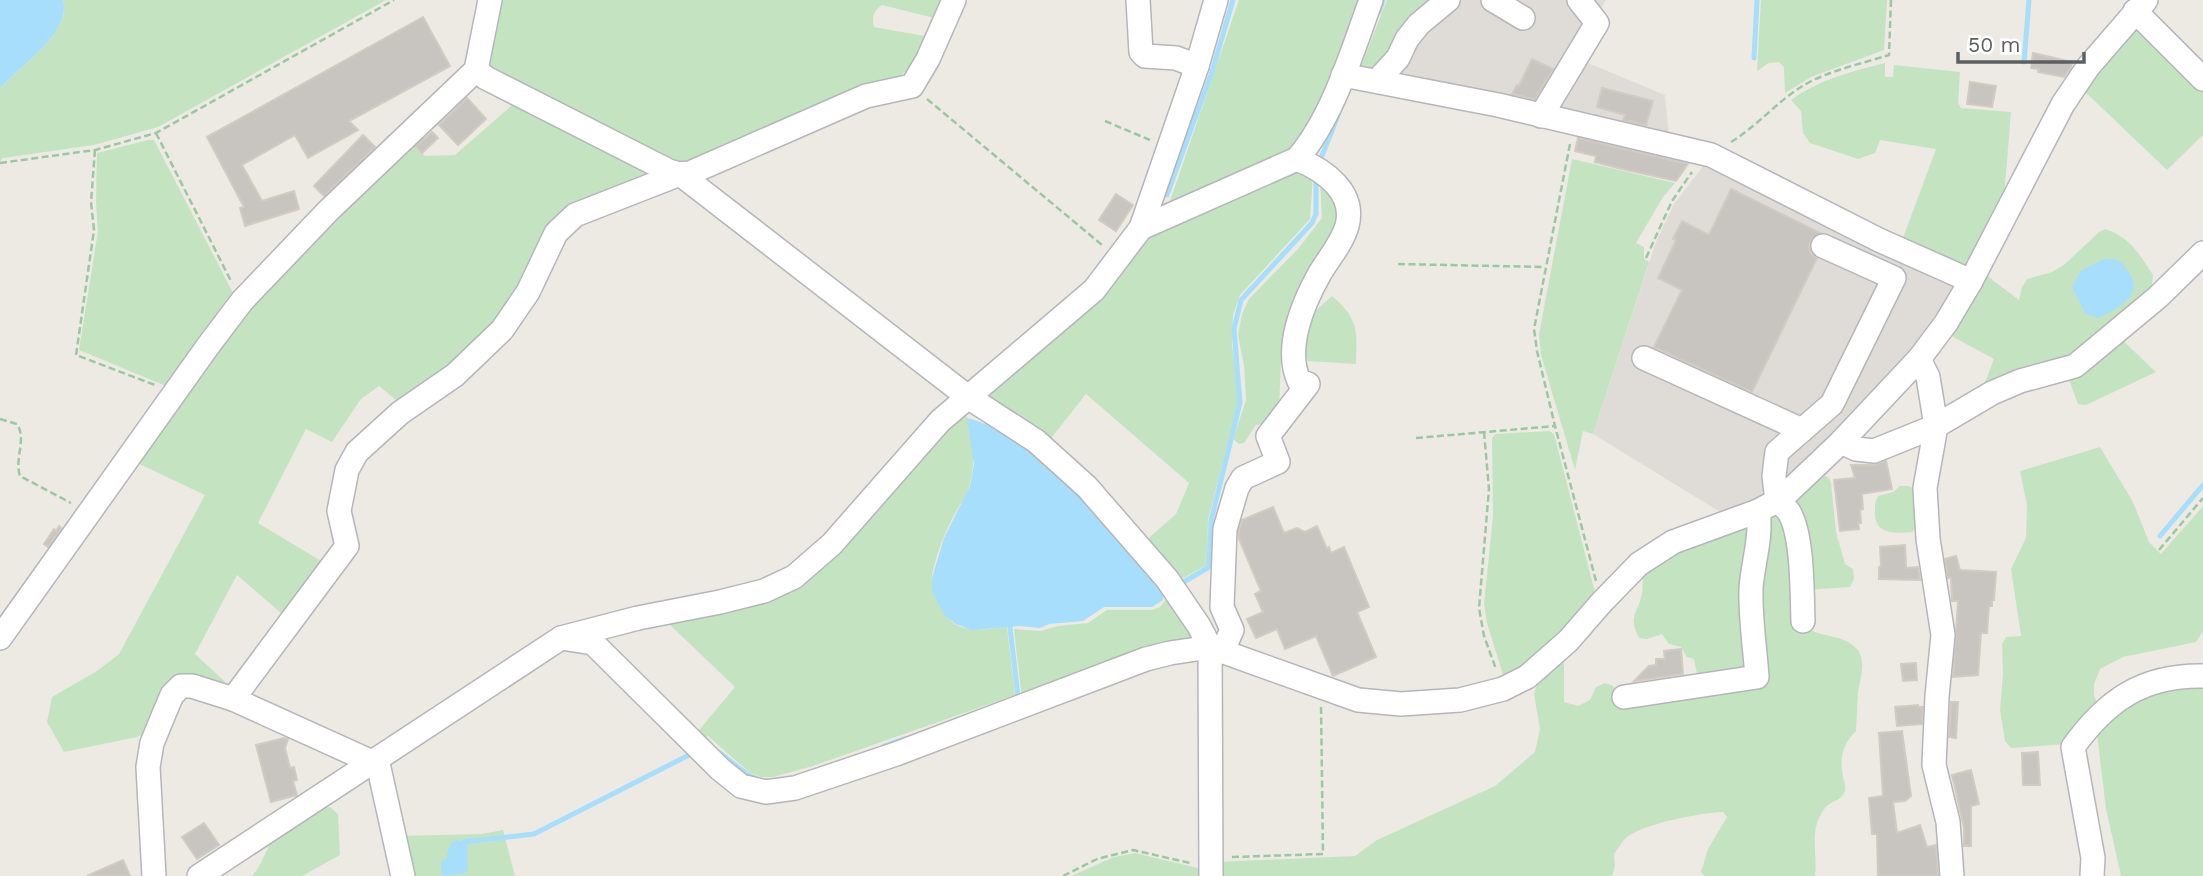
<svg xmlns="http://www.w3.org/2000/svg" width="2203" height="876" font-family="'Work Sans',sans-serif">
<rect width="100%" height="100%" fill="#edeae3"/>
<g fill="#dfdcd8">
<path d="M1436,0H1606L1539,109L1373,70Z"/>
<path d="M1581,60L1665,95L1669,138L1551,112Z"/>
<path d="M1708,160L1961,281L1931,331L1792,482L1725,515L1593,434L1656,242L1674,204Z"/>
</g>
<g fill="#c4e4c1">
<path d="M63,0H386L158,127L94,145L3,158L0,161V89C19,66 72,33 63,0Z"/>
<path d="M494,0H947L938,19L882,5C873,12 872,16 874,27L930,37L913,65L900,76L688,169L486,68Z"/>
<path d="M1239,0H1359C1343,44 1323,117 1291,150L1168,207Z"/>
<path d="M1387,0H1436L1392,53L1373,70L1360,69Z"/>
<path d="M1761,0H1887L1884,50L1811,77L1785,93L1784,67L1779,62L1769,63L1757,71Z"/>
<path d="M2133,21L2203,88V135L2167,170L2081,88Z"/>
<path d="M1885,63V77H1893L1894,65L1960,72L1958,103L1961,108L2011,112L2004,197L1967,271L1900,246L1936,149L1880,140L1875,153L1858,159L1810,143L1803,133L1801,111L1791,100C1818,80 1853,71 1885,63Z"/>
<path d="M519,99L664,173L568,214L510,312L403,406L379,386L361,399L332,442L306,429L258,523L328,565L288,619L237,575L195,654L235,691L192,681L153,729L137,737L64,752L47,722L52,697L97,671L119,654L205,495L133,461L231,321L410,141L425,156L455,155Z"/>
<path d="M148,140H154L233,293L234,305L166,386L79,350L98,231L96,203L97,153Z"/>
<path d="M1572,159L1675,183L1663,197L1636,243L1644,247V259L1649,262L1593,434L1583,431L1575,470L1541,355L1539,334Z"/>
<path d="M1303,171L1313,174L1310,219L1240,295L1233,315L1232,346L1236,368L1238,404L1208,520L1207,565L1176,582L1143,543L1176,514L1189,483L1086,394L1049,441L987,398L989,388L1158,231L1289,173Z"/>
<path d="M1320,179L1345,212L1282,338L1279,406L1273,422L1256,425L1244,443L1239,444L1233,439L1246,400L1244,365L1238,335L1242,314L1249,299L1298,249L1322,218Z"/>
<path d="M2105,229C2129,236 2140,255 2153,275L2152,287L2076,361L1980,395L1994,359L1946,333L1982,272L2019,300L2022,287L2027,279L2052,272L2064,265L2099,232Z"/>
<path d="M1332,296C1359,319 1357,331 1356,364L1308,361C1292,328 1308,318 1332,296Z"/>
<path d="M2118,336L2156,372L2086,405L2078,404L2066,372Z"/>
<path d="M964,410C974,432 976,459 970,483C968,495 961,502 956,512C946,529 935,557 932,577C931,584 938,596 940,602C951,636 978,630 1007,627L1015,695L813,766L773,777H761L750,773L708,736L701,741L695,735L735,687L667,622L761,602Z"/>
<path d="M1549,431L1554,434L1596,596L1544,650L1507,678L1503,675L1487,623L1484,604L1493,516L1492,438L1496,434Z"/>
<path d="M2100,447L2133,502L2149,542L2161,554L2203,506V631L2196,642L2123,657L2100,669L2094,684V696L2100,707L2069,744L2011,748L2005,741L2000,710L2003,674L2002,644L2006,637L2021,636L2011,569L2026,538L2027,505L2020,471Z"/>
<path d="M1822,475L1828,477L1831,483L1836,532L1845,564L1853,569L1854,579L1850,587L1806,590L1790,504Z"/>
<path d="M1900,486H1909L1916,490L1919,524L1912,532C1895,534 1874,534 1875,512C1875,505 1875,501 1878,496L1893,492Z"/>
<path d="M1776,511L1790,520L1800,622C1816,638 1833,633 1850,643C1870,656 1860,676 1858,693C1857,706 1857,718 1856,731C1843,744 1839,758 1843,776C1844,781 1846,787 1845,791C1842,801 1830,801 1825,808C1808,830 1818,852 1815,876H1704L1701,872L1708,849L1727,817L1723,812C1700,813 1646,823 1627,837C1622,841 1618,849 1614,854L1615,866L1612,876H1216V862L1355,856L1377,840L1495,786L1535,752L1540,729L1534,694L1537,684L1564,656V702L1578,706L1590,700L1596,687L1605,683L1613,686L1617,698L1759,682L1755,598L1766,519Z"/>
<path d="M1750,521L1752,670L1698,679L1694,659L1687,657L1681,647L1669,644L1662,634L1647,639L1639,638C1628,616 1637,615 1642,594C1643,588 1642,582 1643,576C1672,547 1712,536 1750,521Z"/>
<path d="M1166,595L1199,642L1022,699L1014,629L1040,631L1058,626L1088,623L1107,610H1152L1160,607L1165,601Z"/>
<path d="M2203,682V876H2121L2106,809L2096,725L2139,694Z"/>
<path d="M330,807L338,814L340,855L302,876H252C262,864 262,859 269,846C277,832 314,809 330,807Z"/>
<path d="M503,830L515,876H407L397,836L482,834Z"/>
<path d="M1135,853L1198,868L1205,871V876H1071L1114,857Z"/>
</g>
<g fill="#a6defb">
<path d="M0,0H63C72,33 19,66 0,89Z"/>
<path d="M2104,259C2106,259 2113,259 2115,259C2125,263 2137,281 2133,291C2128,303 2109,314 2098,318L2085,313L2072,287L2081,271Z"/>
<path d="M967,418C1043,437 1113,533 1163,590V600L1152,607H1104L1083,621L1049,624L1040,628L1020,626L972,630L956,624L944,615L932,591V578L944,538L970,486L974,464Z"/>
<path d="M456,840L467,844L468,870L464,873L445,876L441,873V862L446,859L450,844Z"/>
</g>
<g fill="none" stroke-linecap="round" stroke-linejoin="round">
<g stroke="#a6defb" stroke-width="5">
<path d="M1379,12L1383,0"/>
<path d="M1754,58L1757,0"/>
<path d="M2024,62L2029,0"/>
<path d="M1320,161L1338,115"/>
<path d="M1167,195L1212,72L1233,0"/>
<path d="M2160,536L2203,485"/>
<path d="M1182,583L1209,567L1211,521L1240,403L1234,329L1241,300L1312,223L1316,214V177"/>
<path d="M1010,627L1018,697L1015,698"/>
<path d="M884,746L904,739"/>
<path d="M720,753L748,775L757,779"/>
<path d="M463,842L534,834L689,755"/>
</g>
</g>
<g fill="#c8c5c0" stroke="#d2cbc2" stroke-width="2">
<path d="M423,17L450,66L349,121L358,130L308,158L295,135L242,165L262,201L294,191L299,209L245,226L240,208L244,207L207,137Z"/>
<path d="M2033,53L2072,62L2071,67L2064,77L2038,72L2039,69L2031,68Z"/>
<path d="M1532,59L1553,69L1535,99L1512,94L1517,85L1519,86Z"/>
<path d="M1970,82L1996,86L1992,107L1967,104Z"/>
<path d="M1602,88L1653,101L1646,125L1623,120L1625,115L1597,107Z"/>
<path d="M467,98L486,119L458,145L439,125Z"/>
<path d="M432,132L438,138L422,153L416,146Z"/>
<path d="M363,135L375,147L324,196L314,186Z"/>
<path d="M1578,138L1688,164L1676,181L1618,168L1595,162L1596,156L1575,151Z"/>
<path d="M1731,189L1820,233L1811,240L1809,247L1811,254L1817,258L1752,392L1654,347L1682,290L1658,278L1676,240L1673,239L1682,221L1709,235Z"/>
<path d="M1116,194L1133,205L1116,231L1099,220Z"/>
<path d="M1886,461L1892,489L1862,494L1863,509L1860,510L1861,523H1858L1859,529L1840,531L1834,480L1855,478L1851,465H1873Z"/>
<path d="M1273,507L1284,533L1297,528L1305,532L1317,526L1327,549L1329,547L1331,553L1344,547L1369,607L1357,612L1376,657L1333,676L1316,636L1285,649L1277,629L1256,638L1247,619L1263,612L1255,594L1261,591L1239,539V531L1242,520Z"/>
<path d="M59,526L61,528L48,547L44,544L54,529L56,531Z"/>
<path d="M1905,545L1906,568L1918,567L1920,580L1879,579V567L1881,566L1880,547Z"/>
<path d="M1956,556L1960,570L1996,572L1994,600H1992V606H1989L1987,633H1981L1978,675L1953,677L1958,601H1952L1951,578H1948L1945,559Z"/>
<path d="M1681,649L1683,674L1634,681L1649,666L1656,665V659H1665L1664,651Z"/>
<path d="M1916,663L1917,680L1903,681L1901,664Z"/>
<path d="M1951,702H1958L1956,738L1949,737Z"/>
<path d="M1918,705V707H1923L1922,724L1897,726L1895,707Z"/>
<path d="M1902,731L1911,796L1905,801L1893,802L1897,833L1920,825L1927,847L1936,845L1938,876H1878L1877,834H1872L1869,798L1883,796L1879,733Z"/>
<path d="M284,738L288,739L285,748L290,768L294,767L297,780L293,781L297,795L271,802L256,745Z"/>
<path d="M2038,752L2040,785H2023L2022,753Z"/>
<path d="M1971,770L1979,804L1971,806V846H1964V828L1952,775Z"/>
<path d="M204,823L219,845L197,859L182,837Z"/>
<path d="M123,860L130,876H87Z"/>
</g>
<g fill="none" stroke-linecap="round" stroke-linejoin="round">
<g stroke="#b4b6ba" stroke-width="26">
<g id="minor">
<path d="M1138,0L1141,52L1145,56L1176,58L1197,66"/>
<path d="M1493,0L1523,18"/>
<path d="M2135,11L2203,79"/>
<path d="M476,70L486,78L669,171L680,174L968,397L1036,441L1087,487L1167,579L1199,626L1210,647L1211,876"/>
<path d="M1343,75L1498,105L1711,155L1879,240L1971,281"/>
<path d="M1377,81L1398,58L1407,39L1419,24L1448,0"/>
<path d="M1541,116L1597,23L1579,0"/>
<path d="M1141,228L1297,159C1333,117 1352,52 1371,0"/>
<path d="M1644,358L1802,430"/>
<path d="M1919,359L1928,377L1936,426L1925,488L1928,539L1943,635L1937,696L1934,765L1948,822L1952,876"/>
<path d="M1841,442L1856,449L1874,451L1936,426L1992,393L2020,381L2075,366L2158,297L2203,253"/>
<path d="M1803,621C1802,594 1803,535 1789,512C1786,508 1782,505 1777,501L1774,476L1777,452L1832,404L1894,278L1823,246"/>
<path d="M0,638L208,346L242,301L328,211L476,70L490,0"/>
<path d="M561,638L593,643L720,769L741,786L766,792L795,788L896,754L1146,659L1170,653L1210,647L1358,700L1401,704L1460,700L1503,689L1527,677L1568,641L1602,602L1639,564L1673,542L1758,511L1782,498L1841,442L1919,359L1946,323L1971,281L2063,104L2088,67L2146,0"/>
<path d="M1222,652L1232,630L1222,607L1225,529L1237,488L1243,478L1278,462L1268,436L1308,384L1299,381C1284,348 1303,303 1320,273C1329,258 1342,243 1347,226C1356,192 1324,170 1297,159"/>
<path d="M1624,697L1757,677C1755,648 1750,617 1751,588C1753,562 1762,537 1758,511"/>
<path d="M233,699L347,546L339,511L347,470L357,452L400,413L455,375L502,330L528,292L556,233L575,215L680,174L690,173L866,96L912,86L928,59L954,0"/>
<path d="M377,759L403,876"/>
<path d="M154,876L148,767L152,743L164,714L172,695L181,686H192L233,699L372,762"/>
<path d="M199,876L561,638L638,618L720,602L764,591L794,577L832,544L940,421L1094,290L1141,228L1197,66L1216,0"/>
<path d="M2092,876L2093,858L2073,747C2107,700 2143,675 2203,676"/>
</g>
</g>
<g stroke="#9bc7a3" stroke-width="2.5" stroke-dasharray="7 3.5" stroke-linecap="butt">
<path d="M927,99L1102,245"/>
<path d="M1105,121L1150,140"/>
<path d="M156,133L232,283"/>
<path d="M1731,142C1757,126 1777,102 1801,87C1826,71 1861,64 1889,55L1891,0"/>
<path d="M1570,144L1534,329L1537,351L1555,426L1596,581"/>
<path d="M95,150L91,202L94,230L76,355L155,385"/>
<path d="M0,163L95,150L156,133L394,0"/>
<path d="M1646,258L1672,201L1692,172"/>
<path d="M1398,264L1544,267"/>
<path d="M0,419L17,424C27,440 14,459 20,476L71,503"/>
<path d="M1484,432L1489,489L1479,608L1484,636L1496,669"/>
<path d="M1416,438L1555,426"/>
<path d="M2159,550L2203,498"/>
<path d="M1232,857L1323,854L1321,706"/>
<path d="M1063,876L1097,859L1133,850L1190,863"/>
</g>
<use href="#minor" stroke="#fff" stroke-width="23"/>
</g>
<path d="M1958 52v10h126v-10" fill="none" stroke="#5b6063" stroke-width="3.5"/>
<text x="1968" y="52" font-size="21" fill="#5b6063" stroke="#ffffff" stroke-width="5" paint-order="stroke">50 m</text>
</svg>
